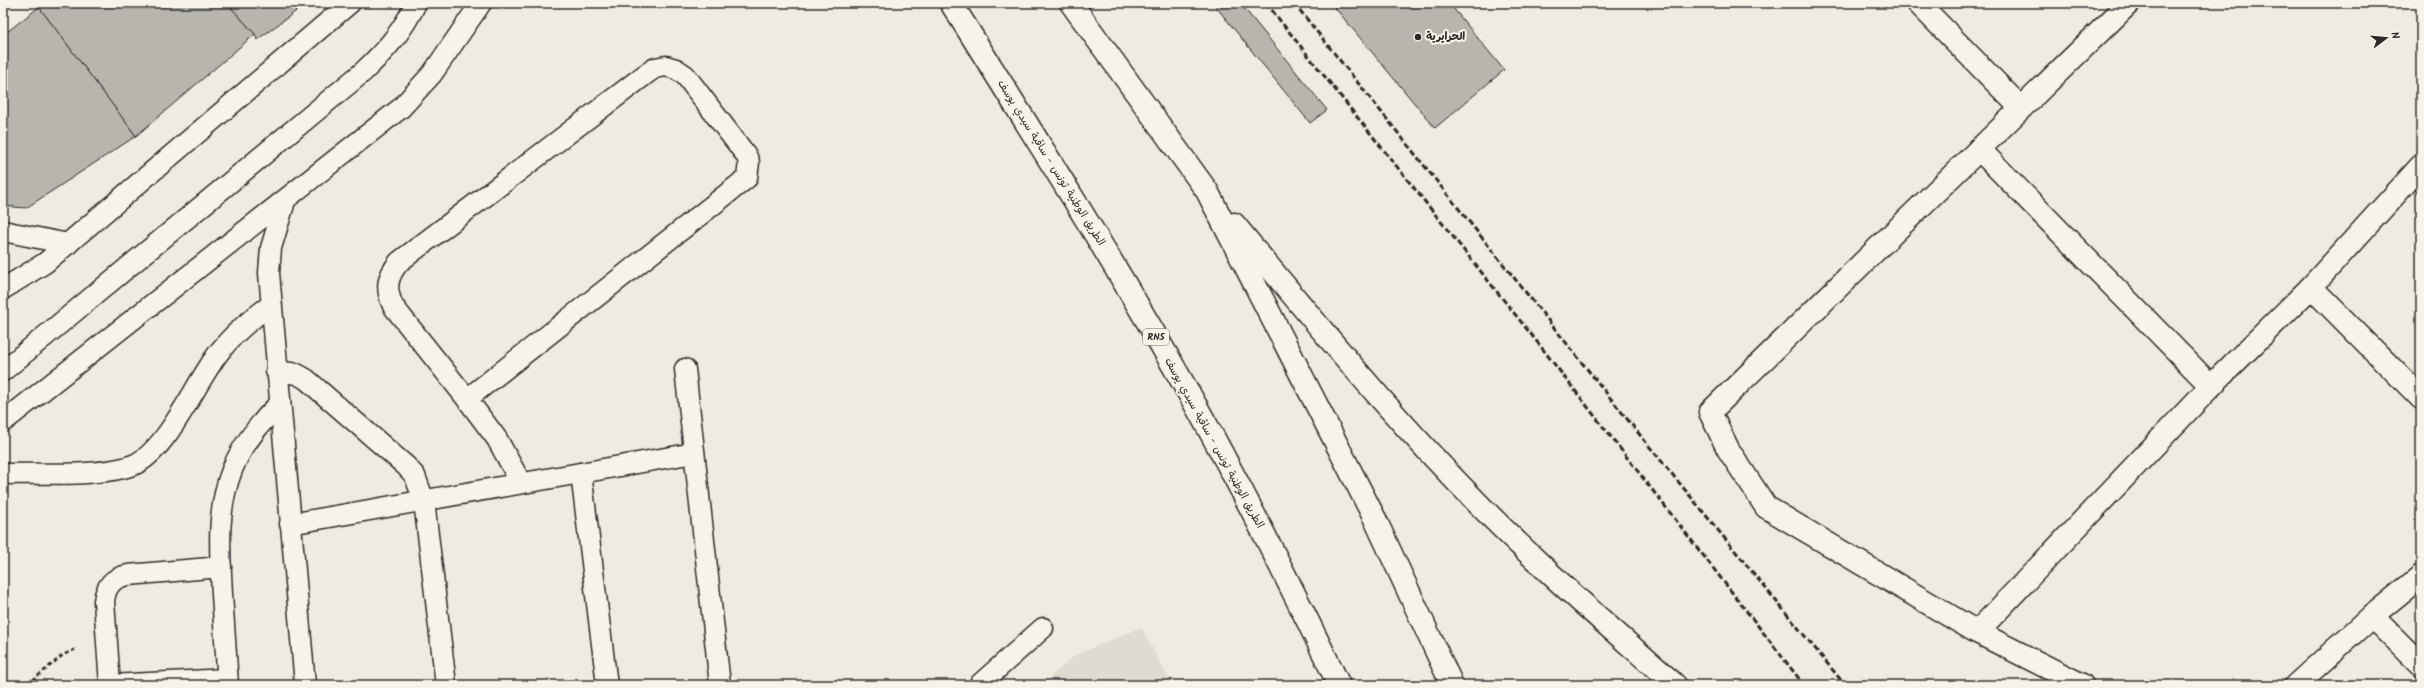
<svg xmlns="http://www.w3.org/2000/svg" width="2424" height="688" font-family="Kalam,'Playpen Sans Arabic',sans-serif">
<rect width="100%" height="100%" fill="#efebe0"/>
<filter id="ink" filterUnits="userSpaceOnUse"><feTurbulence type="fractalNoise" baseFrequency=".025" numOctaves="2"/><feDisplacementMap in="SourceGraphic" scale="8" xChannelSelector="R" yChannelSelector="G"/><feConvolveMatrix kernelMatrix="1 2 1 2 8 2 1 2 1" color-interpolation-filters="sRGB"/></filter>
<g filter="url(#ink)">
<path fill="#dedbd1" d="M1141,627L1172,685H1042L1074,656Z"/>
<g fill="#b8b5ae" stroke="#2b2b2b">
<path d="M45,3H227L255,34L136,136L39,7Z"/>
<path d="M227,3H307L257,40L255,34Z"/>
<path d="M1213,3H1240L1327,110L1310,123Z"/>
<path d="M1331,3H1449L1504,70L1435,128Z"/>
<path d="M39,7L136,136L26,208L3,206V35Z"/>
</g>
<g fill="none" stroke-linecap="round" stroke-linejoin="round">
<g stroke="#2b2b2b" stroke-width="23">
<g id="service">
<path d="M666,66L676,69L685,75L746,155L749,162L747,178L467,399L393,306C385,288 387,277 399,262L646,74L655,68Z"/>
<path d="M285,201L271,248L269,273L305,685"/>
<path d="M3,231L68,244"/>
<path d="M3,289L45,263L350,3"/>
<path d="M685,369L720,685"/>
<path d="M3,371L363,72C385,51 403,31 416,3"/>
<path d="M276,371L297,374L306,379L406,466L415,476L424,501L446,685"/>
<path d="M467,399L497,439L521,483"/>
<path d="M3,422L401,108L432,74L481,3"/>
<path d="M581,473L607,685"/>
<path d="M3,474C37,473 102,477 133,465C167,452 196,381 220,351C234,333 252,318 271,305"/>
<path d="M290,524L694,453"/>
<path d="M110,685L104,601C106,585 113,578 128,575L221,567"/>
<path d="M110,685L227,679"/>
<path d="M228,685C226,655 224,624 222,594C220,552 216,511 232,470C242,444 260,423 279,404"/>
<path d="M979,685L1043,628"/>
</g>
</g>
<g stroke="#2b2b2b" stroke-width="25">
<g id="minor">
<path d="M1918,3L2021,108"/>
<path d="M1979,149L2211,386"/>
<path d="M2311,287L2421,398"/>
<path d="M2372,616L2421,665"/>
<path d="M1977,632L2211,386L2311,287L2421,166"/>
<path d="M2082,685L1977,632L1766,507L1728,449L1710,412L2129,3"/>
<path d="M2296,685L2372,616L2421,576"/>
</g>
</g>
<g stroke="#2b2b2b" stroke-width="25">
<g id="trunk">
<path d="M951,3C1033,133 1115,263 1191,397C1244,491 1292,588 1339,685"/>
<path d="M1071,3L1207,191L1375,519L1452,685"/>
<path d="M1234,224C1330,341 1428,460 1539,563C1583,605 1630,645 1675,685"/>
</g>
</g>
<path stroke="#2b2b2b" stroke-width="2.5" stroke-dasharray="4 3" stroke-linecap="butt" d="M27,685L63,655L76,649"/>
<use href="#service" stroke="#f7f3e8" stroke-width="20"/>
<use href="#minor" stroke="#f7f3e8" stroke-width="22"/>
<use href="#trunk" stroke="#f7f3e8" stroke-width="22"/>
<g stroke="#2b2b2b" stroke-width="3" stroke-dasharray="6 3" stroke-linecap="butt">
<path d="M1266,3L1538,343L1804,685"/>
<path d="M1294,3L1640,435L1845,685"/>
</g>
</g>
</g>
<circle fill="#2b2b2b" stroke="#f7f3e8" stroke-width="1.5" cx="1418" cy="37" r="4"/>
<g text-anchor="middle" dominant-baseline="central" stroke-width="4" stroke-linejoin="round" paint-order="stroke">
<rect fill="#f7f3e8" stroke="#686764" stroke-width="1" x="1143" y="329" width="26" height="16" rx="3"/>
<g font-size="10" font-weight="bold" fill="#2b2b2b">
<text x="1156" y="337">RN5</text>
</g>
<g font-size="11" font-weight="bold" fill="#2b2b2b" stroke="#f7f3e8" text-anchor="start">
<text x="1426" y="37">الحرايرية</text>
</g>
<g font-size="11" fill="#2b2b2b" stroke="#f7f3e8">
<text transform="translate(1051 163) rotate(58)">الطريق الوطنية تونس - ساقية سيدي يوسف</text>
<text transform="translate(1214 443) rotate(61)">الطريق الوطنية تونس - ساقية سيدي يوسف</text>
</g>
</g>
<rect width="2424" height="688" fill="none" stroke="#f7f3e8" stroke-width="16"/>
<rect x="8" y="8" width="2408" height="672" fill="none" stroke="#2b2b2b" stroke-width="1.5" filter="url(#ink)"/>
<g transform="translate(2386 38) rotate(74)" stroke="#f7f3e8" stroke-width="3" paint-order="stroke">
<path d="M0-3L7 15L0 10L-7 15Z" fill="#2b2b2b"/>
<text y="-6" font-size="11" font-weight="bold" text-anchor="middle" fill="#2b2b2b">N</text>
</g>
</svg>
